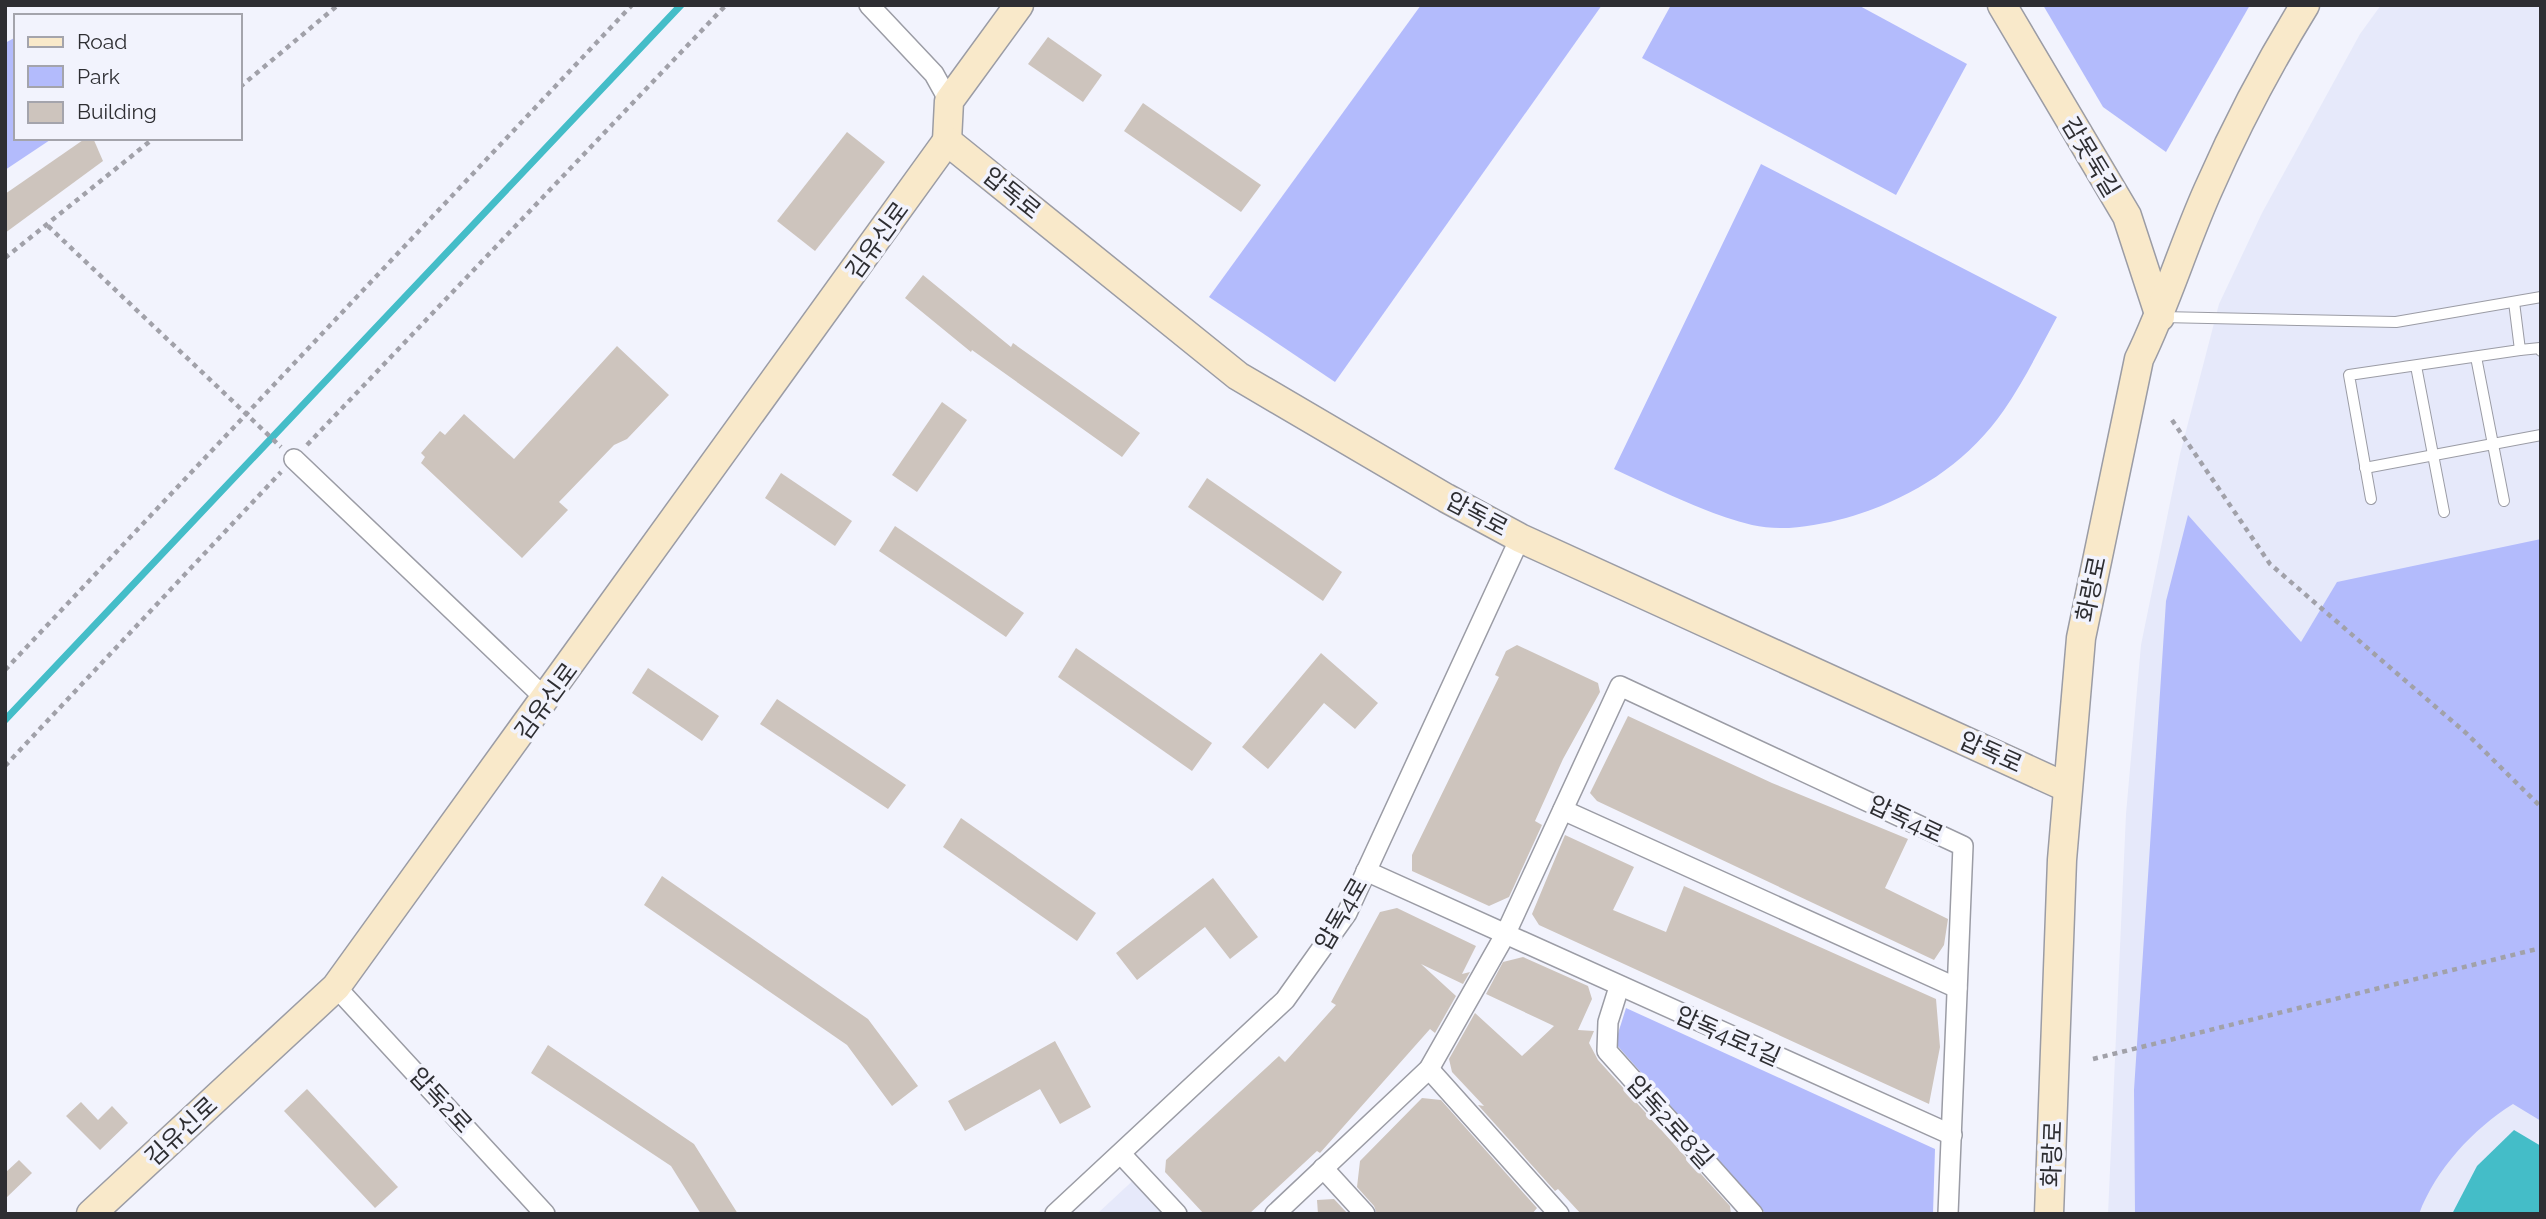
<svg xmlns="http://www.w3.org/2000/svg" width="2546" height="1219" font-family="Raleway,'Noto Sans KR',sans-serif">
<rect width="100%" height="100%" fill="#f2f3fd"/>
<g fill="#e6e9fa">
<path d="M2381,5H2541V1214H2108L2126,814L2141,645L2180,454L2219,304L2262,213L2360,34Z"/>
<path d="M1140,1174L1178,1214H1097Z"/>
</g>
<g fill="#b3bbfc">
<path d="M1421,5H1602L1335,382L1209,297Z"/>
<path d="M1671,5H1858L1967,64L1896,195L1642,58Z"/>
<path d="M2043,5H2250L2166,152L2103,107Z"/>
<path d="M16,37V138H53L5,170V43Z"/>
<path d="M1761,164L2057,317C2040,348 2024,381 2004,410C1966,465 1909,500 1846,518C1815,526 1783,532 1752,525C1704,513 1658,489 1614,469Z"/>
<path d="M2188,515L2301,642L2337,582L2541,539V1121L2513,1104C2473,1129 2436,1169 2419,1214H2135L2134,1090L2166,601Z"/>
<path d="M1626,1008L1935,1149L1933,1214H1766L1615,1043Z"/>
</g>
<path fill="#44bdc8" d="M2514,1130L2541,1146V1214H2452L2477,1166Z"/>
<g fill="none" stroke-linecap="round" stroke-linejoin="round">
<path stroke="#44bdc8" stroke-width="7" d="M5,720L681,5"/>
</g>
<g fill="#cdc4bd">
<path d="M1048,37L1102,75L1083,102L1028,64Z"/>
<path d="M1143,103L1261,185L1241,212L1124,131Z"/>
<path d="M847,132L885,162L815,251L777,221Z"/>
<path d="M86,138H93L103,161L5,233V194Z"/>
<path d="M923,275L1011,347L1013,343L1140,433L1122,457L972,350L971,352L905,298Z"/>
<path d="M617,346L669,395L627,439L614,445L559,502L568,510L522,558L421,463L425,457L421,453L440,431L445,435L464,414L514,459Z"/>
<path d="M942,402L967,420L917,492L892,475Z"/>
<path d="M781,473L852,521L835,546L765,498Z"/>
<path d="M1207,478L1342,572L1323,601L1188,507Z"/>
<path d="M895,526L1024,613L1006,637L879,551Z"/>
<path d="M1517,645L1598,683L1600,692L1563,759L1535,821L1542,825L1509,897L1489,906L1412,871V855L1499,677L1495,675L1506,651Z"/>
<path d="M1076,648L1212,743L1192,771L1058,677Z"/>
<path d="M1321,653L1378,703L1355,729L1324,703L1268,769L1242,747Z"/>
<path d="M648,668L719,716L702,741L632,693Z"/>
<path d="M777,699L906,785L888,809L760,724Z"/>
<path d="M1628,716L1772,783L1908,839L1885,888L1948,919L1944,945L1934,960L1597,801L1590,793Z"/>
<path d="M961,818L1096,913L1077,941L943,847Z"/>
<path d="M1565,835L1634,867L1613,910L1666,932L1684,886L1936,999L1940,1047L1929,1104L1539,925L1532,914Z"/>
<path d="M662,876L868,1019L918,1086L892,1106L847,1045L644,905Z"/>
<path d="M1213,878L1258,937L1230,959L1205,927L1137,980L1116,953Z"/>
<path d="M1397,908L1476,946L1462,974L1470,972L1463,984L1421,964L1456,996L1435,1033L1430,1029L1320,1153L1317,1151L1249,1214H1204L1165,1172L1166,1160L1279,1056L1285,1062L1336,1005L1331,1002L1380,912Z"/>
<path d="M1523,957L1588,986L1592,999L1578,1030L1594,1031L1589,1043L1598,1060L1730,1206L1731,1214H1581L1558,1189L1555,1191L1478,1105L1484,1106L1452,1072L1449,1059L1475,1013L1522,1056L1554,1026L1486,994L1503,962Z"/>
<path d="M1055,1041L1091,1107L1060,1124L1040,1089L965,1131L948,1101Z"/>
<path d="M548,1045L694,1144L738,1214H701L671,1166L531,1073Z"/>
<path d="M307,1089L398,1187L375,1208L284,1111Z"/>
<path d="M1422,1098L1441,1100L1537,1208L1532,1214H1377L1374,1206L1357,1187L1360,1161Z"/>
<path d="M81,1102L98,1120L112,1106L128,1123L100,1150L66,1116Z"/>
<path d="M19,1160L32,1173L5,1199V1173Z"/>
<path d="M1334,1199L1348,1214H1318L1317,1200Z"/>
</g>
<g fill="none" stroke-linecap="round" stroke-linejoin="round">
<g stroke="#9b9ca5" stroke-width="12">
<g id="lane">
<path d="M2514,302L2520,350L2540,348L2541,351"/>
<path d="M2162,317L2396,322L2541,297"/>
<path d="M2476,357L2504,501"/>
<path d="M2416,366L2444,512"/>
<path d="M2365,468L2541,435"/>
<path d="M2371,499L2349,375L2520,350"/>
</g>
</g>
<g stroke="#9b9ca5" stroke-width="22">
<g id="street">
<path d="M869,5L934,74L949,101"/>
<path d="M294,459L547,700"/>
<path d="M1563,810L1957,988"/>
<path d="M1366,871L1952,1135"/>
<path d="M336,987L545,1214"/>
<path d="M1619,987L1608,1022L1607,1051L1753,1214"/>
<path d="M1429,1069L1559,1214"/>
<path d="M1121,1154L1177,1214"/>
<path d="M1323,1168L1365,1214"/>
<path d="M1055,1214L1285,1000L1347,913L1520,538"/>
<path d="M1275,1214L1429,1069L1505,935L1620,686L1963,846L1948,1214"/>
</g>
</g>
<g stroke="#9b9ca5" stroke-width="31">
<g id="secondary">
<path d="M2002,5L2127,216L2160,317"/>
<path d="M947,141L1238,376L1446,498L1520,538L2066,787"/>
<path d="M947,141L949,101L1019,5"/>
<path d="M91,1214L336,987L947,141"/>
<path d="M2049,1214L2062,860L2081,638L2139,359C2166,304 2183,246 2208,190C2236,126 2268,65 2305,5"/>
</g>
</g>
<g stroke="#a1a1a9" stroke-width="4.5" stroke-dasharray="5 5" stroke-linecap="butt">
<path d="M240,87L338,5"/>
<path d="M48,226L281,447"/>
<path d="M5,258L154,138"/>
<path d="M2172,420L2270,564L2466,733L2541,807"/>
<path d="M307,445L726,5"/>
<path d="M5,670L632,5"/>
<path d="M5,766L281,472"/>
<path d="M2093,1059L2541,948"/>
</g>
<use href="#lane" stroke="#fff" stroke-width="10"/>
<use href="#street" stroke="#fff" stroke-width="19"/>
<use href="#secondary" stroke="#f9e9ca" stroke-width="28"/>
</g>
<g text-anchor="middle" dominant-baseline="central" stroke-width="7" stroke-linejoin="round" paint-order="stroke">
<g font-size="24" fill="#2e2e32" stroke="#f2f3fd">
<text transform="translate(2091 157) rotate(59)">감못둑길</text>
<text transform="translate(1012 193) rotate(39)">압독로</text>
<text transform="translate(877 240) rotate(-54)">김유신로</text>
<text transform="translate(1477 514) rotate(28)">압독로</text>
<text transform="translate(2091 589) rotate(-78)">화랑로</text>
<text transform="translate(546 701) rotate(-54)">김유신로</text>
<text transform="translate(1991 752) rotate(24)">압독로</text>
<text transform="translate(1906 819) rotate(25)">압독4로</text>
<text transform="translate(1341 914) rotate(-60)">압독4로</text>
<text transform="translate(1728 1036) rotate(24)">압독4로1길</text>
<text transform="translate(441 1100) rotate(47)">압독2로</text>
<text transform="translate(1670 1122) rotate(48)">압독2로8길</text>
<text transform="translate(181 1131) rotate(-43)">김유신로</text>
<text transform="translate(2052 1154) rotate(-88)">화랑로</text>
</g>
</g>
<rect width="2546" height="1219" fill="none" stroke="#2e2e32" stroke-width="14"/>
<rect x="14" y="14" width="228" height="126" fill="#f2f3fd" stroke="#a4a4ac" stroke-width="2"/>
<rect x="28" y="37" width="35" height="10" fill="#f9e9ca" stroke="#a4a4ac" stroke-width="2"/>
<text x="77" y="49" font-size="21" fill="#2e2e32">Road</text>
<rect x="28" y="66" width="35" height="21" fill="#b3bbfc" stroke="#a4a4ac" stroke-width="2"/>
<text x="77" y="84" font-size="21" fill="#2e2e32">Park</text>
<rect x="28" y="102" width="35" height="21" fill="#cdc4bd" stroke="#a4a4ac" stroke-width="2"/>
<text x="77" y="119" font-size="21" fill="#2e2e32">Building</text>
</svg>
